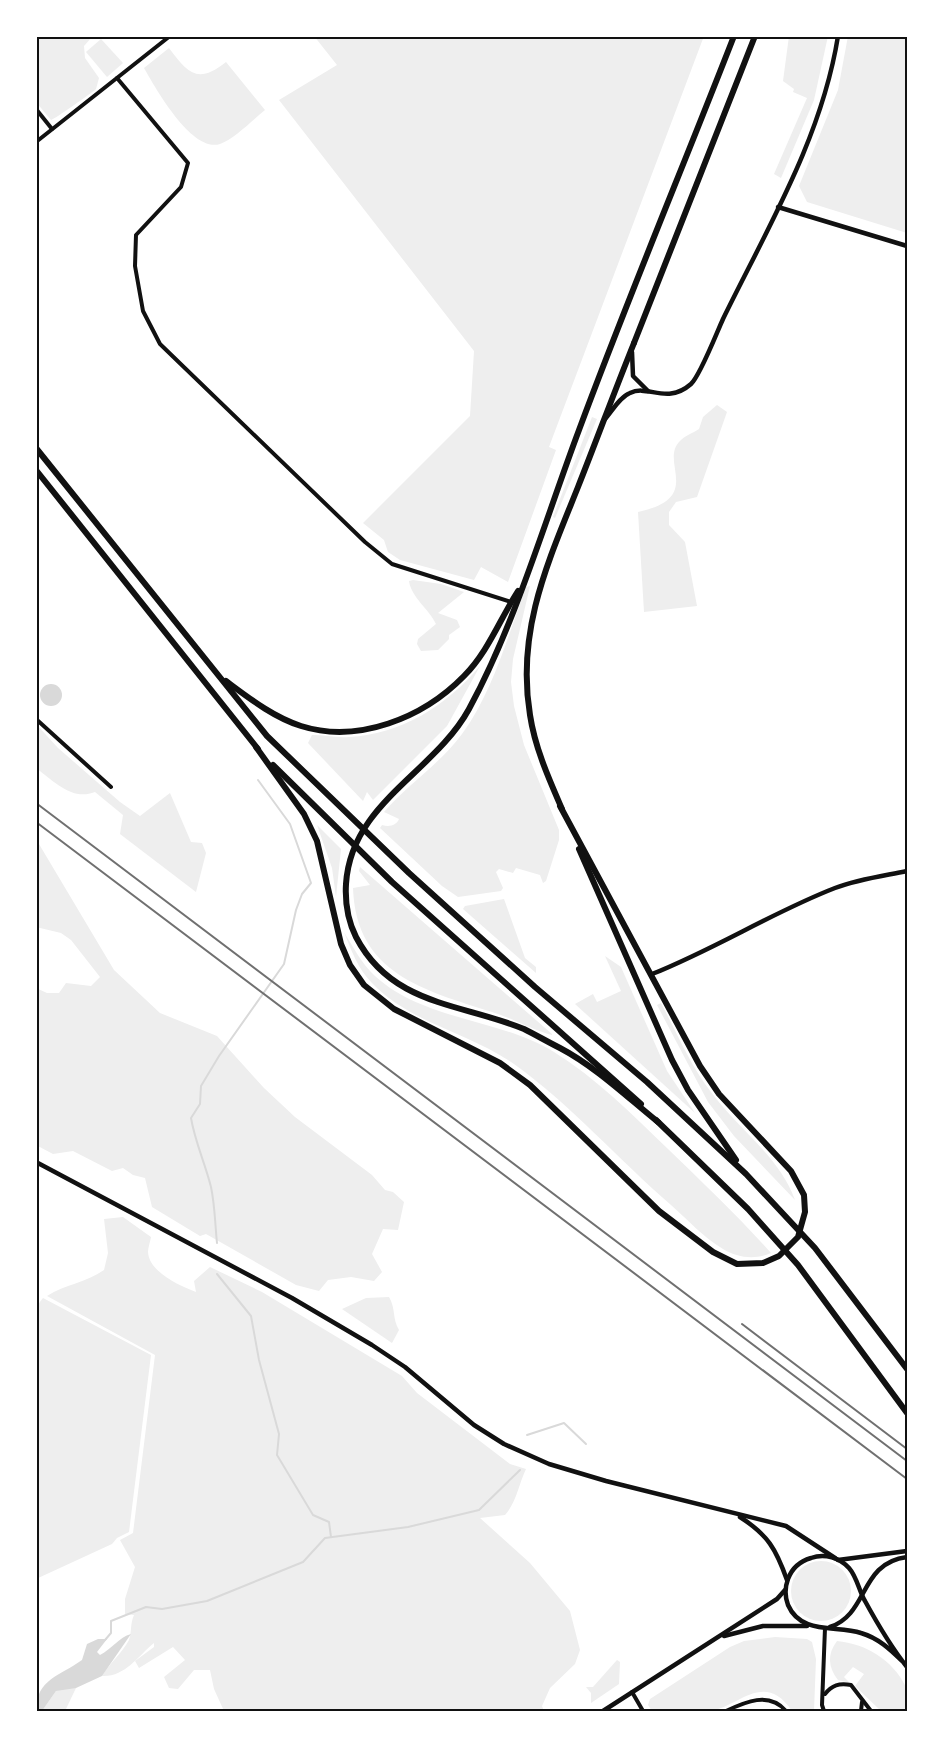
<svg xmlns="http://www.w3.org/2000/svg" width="943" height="1747" font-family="Rubik,sans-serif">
<rect width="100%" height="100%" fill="#fff"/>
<g fill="#eee">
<path d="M36,36H98L91,38L84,46L85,58L99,78L96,89C90,94 55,119 51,120L36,102Z"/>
<path d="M314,36H704L549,447L556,450L508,582L481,567L474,580L400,560L388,552L384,540L363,523L470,416L474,351L279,100L337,65Z"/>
<path d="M789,36H828L814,100L781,178L774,174L807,98L793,92L794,89L783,81Z"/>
<path d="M848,36H907V233L807,202L799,186L838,90Z"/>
<path d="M101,39L123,63L107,77L86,52Z"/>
<path d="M169,48C188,73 197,85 226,62L265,110C254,119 233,140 220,144C192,153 156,89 144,68Z"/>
<path d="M717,405L727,412L697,497L676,502L669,512V525L685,542L697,606L644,612L638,512C704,498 660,463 679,442C684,436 693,433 699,429L703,417Z"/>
<path d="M592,417L597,419L555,518L553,517Z"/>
<path d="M413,580L441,584L464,592L438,613L457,620L460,627L449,635V639L438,650L421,651L417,644L418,639L436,624C429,609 411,597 409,581Z"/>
<path d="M530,586L513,659L511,682L514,706L524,745L559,830V840L546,881L543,883L540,875L516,868L513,873L499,869L496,872L503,888L501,891L458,897L442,886L380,828L382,825C389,827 396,826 399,819L384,812C408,784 440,764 462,734C493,692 508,635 526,587Z"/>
<path d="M480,666L447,726L373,800L367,792L363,801L308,743L312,735C324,735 336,738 349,737C402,734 446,706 480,666Z"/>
<path d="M36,724L58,748L120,802L140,816L170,793L191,842L202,843L206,853L196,892L120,834L123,815L95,792C72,801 55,782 36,768Z"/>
<path d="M317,825L341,849L336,897L332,868Z"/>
<path d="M36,839L114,970L160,1013L217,1036L264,1088L295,1117L372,1175L385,1190L393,1192L404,1202L398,1230L383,1229L372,1254L382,1272L374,1281L351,1277L328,1280L319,1291L296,1285L206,1234L200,1236L152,1207L145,1178L133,1175L123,1168L112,1171L73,1151L53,1154L36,1145V988L47,993H59L66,983L91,986L100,977L71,940L61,933L36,927Z"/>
<path d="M360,867L552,1034V1035C532,1030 512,1018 492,1012C424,990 356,974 353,888L370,885L359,871Z"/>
<path d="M504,899L525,958L536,967V973L463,909L465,906Z"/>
<path d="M344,932C353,947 362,964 375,976C424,1021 499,1018 554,1052C596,1078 633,1115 668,1149C703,1183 738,1216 771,1253C755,1260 738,1258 723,1249C703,1237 688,1220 671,1205C618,1159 571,1105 514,1064C470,1033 410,1023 372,983C358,969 351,950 344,932Z"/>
<path d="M605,956L621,967L667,1071L695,1113L575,1004L593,994L597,1002L621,991Z"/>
<path d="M661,1003C677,1033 690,1065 711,1092C738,1129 780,1157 795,1200L734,1136L708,1102L657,1005Z"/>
<path d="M123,1217L151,1237C150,1242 148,1248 148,1252C149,1272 180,1286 196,1292L194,1281L210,1267L262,1292L402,1376L417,1393L510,1464L526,1469C518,1486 517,1501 505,1515L480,1518L530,1563L570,1611L580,1650L575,1664L550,1688L542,1706L544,1711H224L214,1689L210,1670H194L178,1689L169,1688L164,1677L185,1660L173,1647L139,1668L135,1661L154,1647V1643C137,1657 125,1677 102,1676C110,1663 122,1653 129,1640C132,1631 130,1624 134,1615L125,1614V1599L135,1567L120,1540L133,1533L155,1355L47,1296C65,1284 86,1283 104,1270L108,1253L104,1219Z"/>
<path d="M389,1297C396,1309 392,1318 399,1330L392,1343L342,1309L366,1298Z"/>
<path d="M43,1298L151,1355L129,1532L117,1538L112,1544L36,1579V1307Z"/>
<circle cx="821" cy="1591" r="30"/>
<path d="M775,1637L807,1639L812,1642L816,1659L814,1711H792C764,1669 738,1708 709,1711C690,1713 671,1711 652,1711L648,1705L650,1699L730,1647L744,1641Z"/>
<path d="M837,1641C866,1644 892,1659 906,1687C909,1693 907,1704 907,1711L880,1710L855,1686L864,1674L853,1667L844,1677L850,1683L838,1680C828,1667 827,1654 837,1641Z"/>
<path d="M617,1660L620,1662L619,1684L591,1703V1693L586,1687H593Z"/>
<path d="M64,1688H76L65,1711H42L56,1691Z"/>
</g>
<g fill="#d9d9d9">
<circle cx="51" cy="695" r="11"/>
<path d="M131,1634L102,1676L76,1688L56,1691L42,1711H36C36,1679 60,1676 82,1660L87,1644L98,1639H107L97,1652L100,1655C112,1649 119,1637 131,1634Z"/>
</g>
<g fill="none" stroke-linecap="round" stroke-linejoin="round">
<g stroke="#d9d9d9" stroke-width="2">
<path d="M217,1243C215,1224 215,1206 211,1187C205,1163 195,1142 191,1118L200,1104L201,1086L219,1056L284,964L296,910L302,894L311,883L290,824L258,780"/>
<path d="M217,1274L251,1316L259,1360L279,1434L277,1455L313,1515L329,1522L331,1537"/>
<path d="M527,1435L564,1423L586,1444"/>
<path d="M105,1640L111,1633V1621L146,1607L162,1609L207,1601L303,1562L325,1538L408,1527L479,1510L520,1470"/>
</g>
<g stroke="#111" stroke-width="4">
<path d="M117,78L188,163L181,187L136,235L135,266L143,311L160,344L365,542L392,564L511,602"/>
<path d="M36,109L52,129"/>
<path d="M36,142L170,36"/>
<path d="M36,719L111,787"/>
<path d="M632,1692L643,1711"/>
<path d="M825,1694C832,1685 839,1683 851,1685L871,1711"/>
<path d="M726,1711C745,1702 769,1691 786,1711"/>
<path d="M824,1711L822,1705L825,1628"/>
<path d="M861,1711L862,1702"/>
</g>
<g stroke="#111" stroke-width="4.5">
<path d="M778,207L907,246"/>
<path d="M632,352L633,376L648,391"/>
<path d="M605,419C612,411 620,397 630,393C648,384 667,405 691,384C700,376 717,332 723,319C768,227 822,137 838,36"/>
<path d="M652,974C715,949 773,912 835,888C859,879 883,876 907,871"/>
</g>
<g stroke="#111" stroke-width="4.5">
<path d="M36,1162L292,1298L372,1345L405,1367L474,1425L504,1444L549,1464L606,1481L786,1526L835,1558"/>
<path d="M740,1517C768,1535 776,1549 787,1580"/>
<path d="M838,1560L907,1551"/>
<path d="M830,1627C869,1614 859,1563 907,1557"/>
<path d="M724,1636L763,1626H807"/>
<path d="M902,1661C890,1649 878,1638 861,1633C836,1625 801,1635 788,1605C785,1597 785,1587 788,1579C792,1568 801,1561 811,1558C825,1553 840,1558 849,1568C857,1577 859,1591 865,1601C877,1623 891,1647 907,1667"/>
<path d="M603,1711L777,1599L785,1590"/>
</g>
<g stroke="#111" stroke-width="6">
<path d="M36,448L267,736L409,873L535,987L647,1082L746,1174L815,1248L907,1369"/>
<path d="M36,470L258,749"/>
<path d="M226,681C249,698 273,717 301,726C358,744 423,718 464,676C488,652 500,619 518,591"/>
<path d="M256,747L304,814L317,841L341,944L350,965L364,985L394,1009L500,1063L530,1085L659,1211L713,1252L737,1264L763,1263L779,1256L798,1237L805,1212L804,1195L791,1171L719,1094L700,1066L560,806"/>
<path d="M273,765L392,882L641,1104"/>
<path d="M562,809C549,779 535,748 530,715C516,631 548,562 578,487C597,439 615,390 634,343"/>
<path d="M579,849L672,1060L688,1090L736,1160"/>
<path d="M656,1120L748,1209L798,1265L907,1413"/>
<path d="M658,1122C627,1097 596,1067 560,1048C548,1042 536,1035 524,1029C461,1003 392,1006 356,937C348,921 345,901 346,884C351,803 434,773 469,709C516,622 544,523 579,430C628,298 683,167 734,36"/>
</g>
<path stroke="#111" stroke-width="6" d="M634,343L755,36"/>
<g stroke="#707070" stroke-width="2">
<path d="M36,803L907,1461"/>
<path d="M36,822L907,1479"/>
<path d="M742,1324L907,1449"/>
</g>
</g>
<rect width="943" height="1747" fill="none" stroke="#ffffff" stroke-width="75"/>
<rect x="38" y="38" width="868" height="1672" fill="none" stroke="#111" stroke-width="2"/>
</svg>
